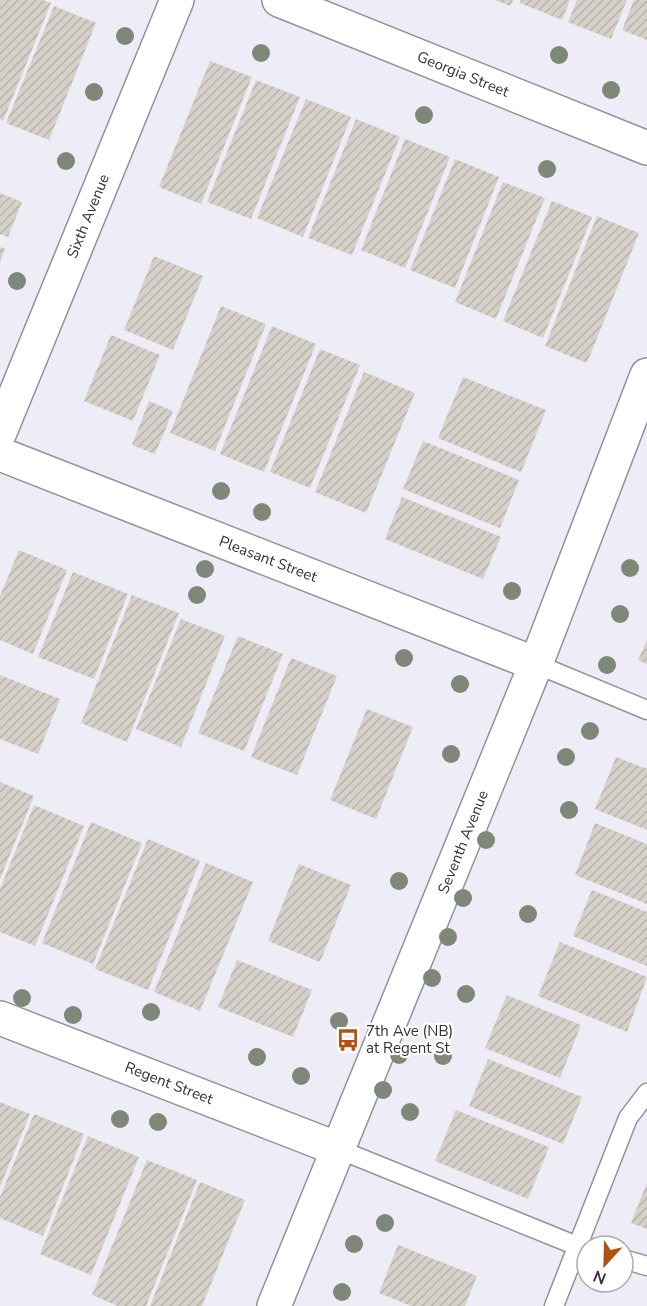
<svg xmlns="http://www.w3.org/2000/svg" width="647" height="1306" font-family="'Nunito Sans',sans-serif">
<defs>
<pattern id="building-hatch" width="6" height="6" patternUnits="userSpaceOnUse" patternTransform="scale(1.5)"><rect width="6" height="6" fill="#d5d0c8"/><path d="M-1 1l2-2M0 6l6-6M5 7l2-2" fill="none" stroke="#b7b3ac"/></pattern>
</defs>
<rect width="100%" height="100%" fill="#eeedf7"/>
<g fill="url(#building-hatch)">
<path d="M0,0H43L51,3L3,121L0,119Z"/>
<path d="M495,0H513L510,6Z"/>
<path d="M521,0H570L562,20L520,3Z"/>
<path d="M577,0H627L611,39L568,22Z"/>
<path d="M634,0H647V40L622,30Z"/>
<path d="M54,6L96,23L49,140L6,123Z"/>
<path d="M210,61L252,77L201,204L159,187Z"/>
<path d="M256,80L300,97L251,219L207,202Z"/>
<path d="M306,99L351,117L303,237L257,218Z"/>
<path d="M356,119L400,137L352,255L308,238Z"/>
<path d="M405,139L450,157L405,268L361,250Z"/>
<path d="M455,159L499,177L455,288L410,270Z"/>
<path d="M503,182L545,198L496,319L455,302Z"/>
<path d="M0,193L22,202L8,237L0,234Z"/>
<path d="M552,201L592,217L543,338L503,321Z"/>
<path d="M597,216L639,233L587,363L545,346Z"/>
<path d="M0,247L5,249L0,262Z"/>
<path d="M154,256L203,276L173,350L124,330Z"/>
<path d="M221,306L266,324L215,451L170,433Z"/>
<path d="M272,326L316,344L264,472L220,454Z"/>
<path d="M111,335L160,355L133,421L84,401Z"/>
<path d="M320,349L360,365L310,488L270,472Z"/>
<path d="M364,372L415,393L366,513L315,492Z"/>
<path d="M463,377L546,410L521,472L438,438Z"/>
<path d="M149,401L173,411L155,454L132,445Z"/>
<path d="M423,441L519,480L500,528L403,489Z"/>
<path d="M402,497L501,537L483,579L385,539Z"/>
<path d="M19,550L67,570L33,654L0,640V596Z"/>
<path d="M73,572L128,594L94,679L38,657Z"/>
<path d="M132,595L179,613L127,742L81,723Z"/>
<path d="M181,619L225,636L181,747L136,729Z"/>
<path d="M238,636L283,654L244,751L198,733Z"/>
<path d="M647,640V664L638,660Z"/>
<path d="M291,658L337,676L297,775L251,757Z"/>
<path d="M0,675L60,699L38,754L0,739Z"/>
<path d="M367,709L413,727L376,819L330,800Z"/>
<path d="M616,757L647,769V830L595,809Z"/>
<path d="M0,782L34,796L0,879Z"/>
<path d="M34,805L84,826L35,946L0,932V889Z"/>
<path d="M91,822L142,843L93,964L42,943Z"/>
<path d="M595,823L647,844V904L575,875Z"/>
<path d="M148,839L200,861L148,990L95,969Z"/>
<path d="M206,863L253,882L200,1011L154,992Z"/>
<path d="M299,864L351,885L320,962L268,941Z"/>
<path d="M592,890L647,912V966L573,936Z"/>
<path d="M560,942L647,977L627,1032L538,996Z"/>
<path d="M237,960L312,990L293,1037L218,1007Z"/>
<path d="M507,995L581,1025L560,1078L485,1048Z"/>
<path d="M488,1059L582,1097L563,1144L469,1106Z"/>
<path d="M0,1102L30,1114L0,1187Z"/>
<path d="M456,1110L549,1147L528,1199L435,1161Z"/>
<path d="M34,1114L84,1134L43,1236L0,1218V1197Z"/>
<path d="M88,1136L139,1157L91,1275L40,1254Z"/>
<path d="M147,1160L197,1180L146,1306H118L92,1295Z"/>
<path d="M200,1182L245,1200L202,1306H150Z"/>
<path d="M647,1183V1229L631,1223Z"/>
<path d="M398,1245L477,1276L465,1306H411L379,1293Z"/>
</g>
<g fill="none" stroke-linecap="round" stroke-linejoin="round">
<g stroke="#92929a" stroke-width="21">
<g id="service">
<path d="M536,664L647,710"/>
<path d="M338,1149L587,1250"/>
<path d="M623,1259L647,1266"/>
<path d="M554,1306L628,1118L647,1093"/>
</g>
</g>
<g stroke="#92929a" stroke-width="36">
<g id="minor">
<path d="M279,0L647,148"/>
<path d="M0,432L177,0"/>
<path d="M0,454L536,664"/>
<path d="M0,1018L338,1149"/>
</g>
</g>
<g stroke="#92929a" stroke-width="36">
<path id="tertiary" d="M274,1306L536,664L647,375"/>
</g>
<use href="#service" stroke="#fff" stroke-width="18"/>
<use href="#minor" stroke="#fff" stroke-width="33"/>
<use href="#tertiary" stroke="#fff" stroke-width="33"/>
</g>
<g fill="#7e8778">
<circle cx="125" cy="36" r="9"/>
<circle cx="261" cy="53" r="9"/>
<circle cx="559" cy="55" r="9"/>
<circle cx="611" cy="90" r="9"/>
<circle cx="94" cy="92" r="9"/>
<circle cx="424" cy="115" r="9"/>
<circle cx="66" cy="161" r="9"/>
<circle cx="547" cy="169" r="9"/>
<circle cx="17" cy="281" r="9"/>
<circle cx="221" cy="491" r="9"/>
<circle cx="262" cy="512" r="9"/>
<circle cx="630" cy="568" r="9"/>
<circle cx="205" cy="569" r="9"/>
<circle cx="512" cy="591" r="9"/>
<circle cx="197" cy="595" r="9"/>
<circle cx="620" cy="614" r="9"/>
<circle cx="404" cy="658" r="9"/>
<circle cx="607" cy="665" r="9"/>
<circle cx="460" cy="684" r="9"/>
<circle cx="590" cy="731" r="9"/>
<circle cx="451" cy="754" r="9"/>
<circle cx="566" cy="757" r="9"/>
<circle cx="569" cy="810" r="9"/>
<circle cx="486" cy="840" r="9"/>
<circle cx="399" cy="881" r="9"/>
<circle cx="463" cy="898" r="9"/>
<circle cx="528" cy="914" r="9"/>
<circle cx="448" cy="937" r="9"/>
<circle cx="432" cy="978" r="9"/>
<circle cx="466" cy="994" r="9"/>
<circle cx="22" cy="998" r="9"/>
<circle cx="151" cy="1012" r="9"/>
<circle cx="73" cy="1015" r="9"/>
<circle cx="339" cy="1021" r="9"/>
<circle cx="399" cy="1055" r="9"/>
<circle cx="443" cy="1056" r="9"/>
<circle cx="257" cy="1057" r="9"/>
<circle cx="301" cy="1076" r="9"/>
<circle cx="383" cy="1090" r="9"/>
<circle cx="410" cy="1112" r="9"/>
<circle cx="120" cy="1119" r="9"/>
<circle cx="158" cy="1122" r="9"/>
<circle cx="385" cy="1223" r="9"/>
<circle cx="354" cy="1244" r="9"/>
<circle cx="342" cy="1292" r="9"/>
</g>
<defs>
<g id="bus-bare" transform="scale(1.8)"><path d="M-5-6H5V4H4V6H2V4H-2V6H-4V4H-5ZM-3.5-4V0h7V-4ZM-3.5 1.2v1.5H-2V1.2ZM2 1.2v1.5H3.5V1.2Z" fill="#b35112" stroke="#fff" stroke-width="2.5" paint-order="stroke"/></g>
</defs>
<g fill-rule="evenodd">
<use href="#bus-bare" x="348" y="1040"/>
</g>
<g text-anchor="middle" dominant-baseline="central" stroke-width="4.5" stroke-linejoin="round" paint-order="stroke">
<g font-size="15" fill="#323235" stroke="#fff">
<text transform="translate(463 74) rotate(22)">Georgia Street</text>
<text transform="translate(88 216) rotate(-68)">Sixth Avenue</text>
<text transform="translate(268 559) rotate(21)">Pleasant Street</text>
<text transform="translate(463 842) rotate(-68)">Seventh Avenue</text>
<text transform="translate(169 1083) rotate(21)">Regent Street</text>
</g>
<g font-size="15" fill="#323235" stroke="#fff" text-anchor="start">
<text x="366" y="1031">7th Ave (NB)<tspan x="366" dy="17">at Regent St</tspan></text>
</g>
</g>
<g transform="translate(605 1264) rotate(202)"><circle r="28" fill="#ffffff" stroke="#adadae" stroke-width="1.5"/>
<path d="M0-4.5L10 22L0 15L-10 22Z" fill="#b35112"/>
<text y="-9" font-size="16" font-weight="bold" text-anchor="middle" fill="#323235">N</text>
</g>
</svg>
